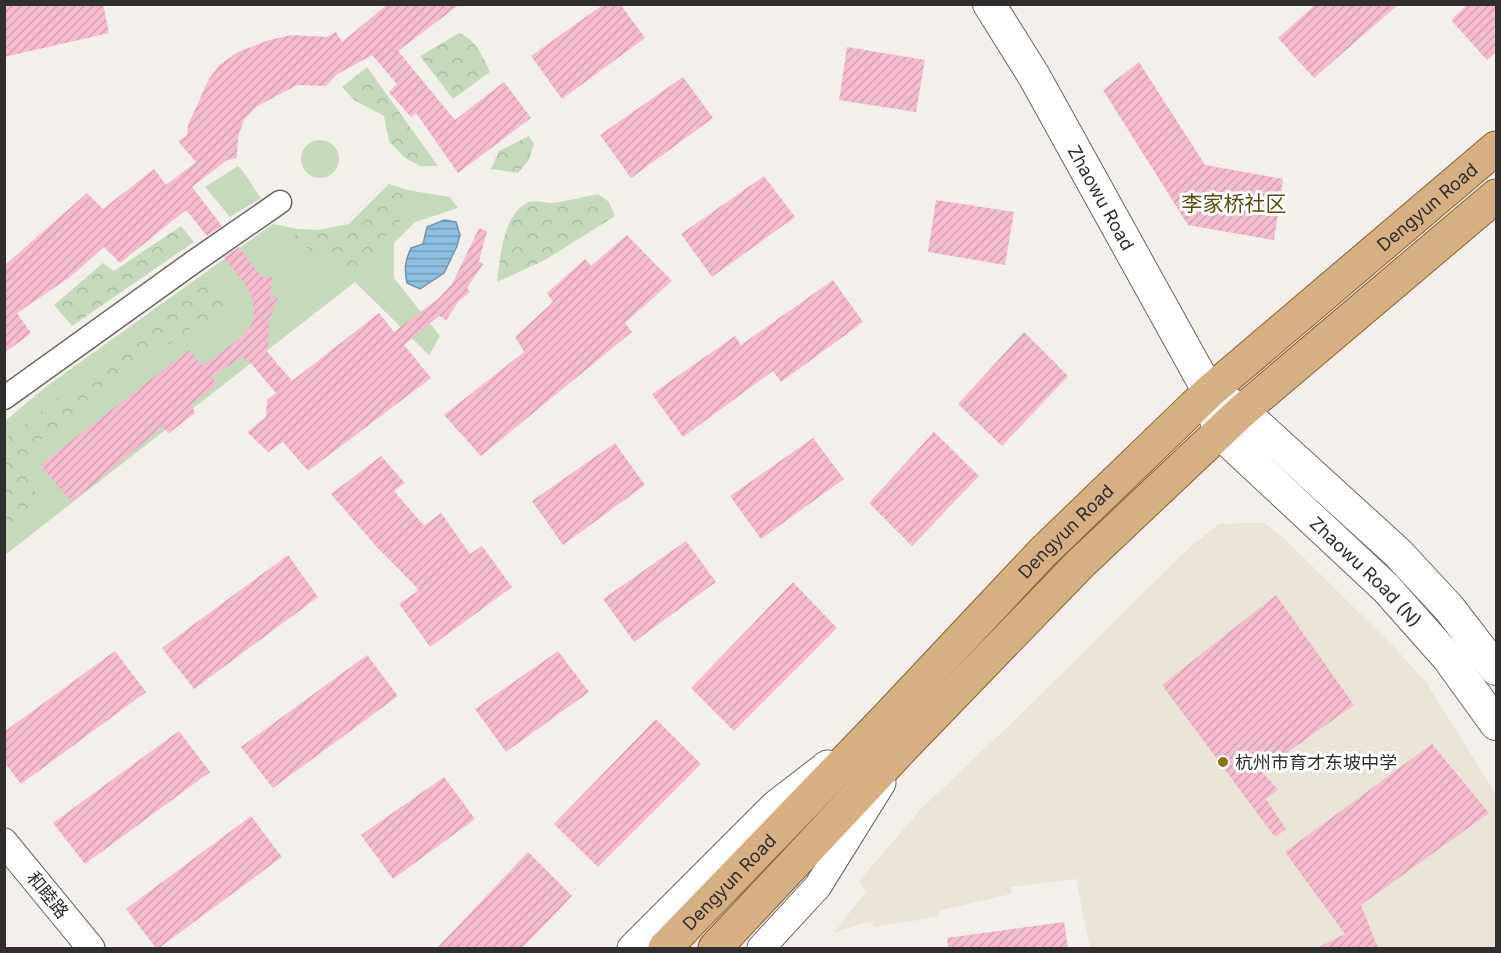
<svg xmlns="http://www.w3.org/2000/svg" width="1501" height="953" font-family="Inter,'Noto Sans SC',sans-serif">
<defs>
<pattern id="forest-crowns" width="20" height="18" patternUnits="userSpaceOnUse" patternTransform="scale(1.5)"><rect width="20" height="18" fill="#c6d9bd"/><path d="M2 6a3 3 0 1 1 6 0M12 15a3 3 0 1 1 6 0" fill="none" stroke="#aabba3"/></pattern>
<pattern id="water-rules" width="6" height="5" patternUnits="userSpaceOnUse" patternTransform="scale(1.5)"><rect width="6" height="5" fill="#8ebfe0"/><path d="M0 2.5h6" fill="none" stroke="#749cb6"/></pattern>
<pattern id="building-hatch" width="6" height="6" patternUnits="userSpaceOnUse" patternTransform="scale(1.5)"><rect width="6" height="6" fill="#f4bbce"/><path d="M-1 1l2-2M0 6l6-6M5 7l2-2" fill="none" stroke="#d2a1b1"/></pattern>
</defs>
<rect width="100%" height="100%" fill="#f3f0eb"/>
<path fill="#eae4d8" d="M1247,523H1264L1284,538L1398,651L1426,682L1496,794V948H1090L1076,879L1011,887V894L942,910L937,917L875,927L870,921L834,933L866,891L859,881L921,809L1025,710L1189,548L1219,524Z"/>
<g fill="#c6d9bd">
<circle cx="320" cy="159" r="19"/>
<path d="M238,166C248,176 253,188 261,198L230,217L205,187Z"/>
<path d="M389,184L407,190L450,197L458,208L415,222L394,243V278L440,336L429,355L355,282L5,555V421L47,386L273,224L298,229L319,230L349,224Z"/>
</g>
<g fill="url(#forest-crowns)">
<path d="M459,33C477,41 482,55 490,72L453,99L420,56Z"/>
<path d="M367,67L438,166H420L405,158L389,141L384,116L354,100L342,87Z"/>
<path d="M529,136L534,144L529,160L518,173L491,169L499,151Z"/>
<path d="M389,184L407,190L409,208L401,221L383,238L364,268L346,269L292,241L298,229L319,230L349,224Z"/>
<path d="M598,194L609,202L615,216L545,260L497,282C500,259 503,212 529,202C536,200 544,203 552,203C567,201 583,197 598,194Z"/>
<path d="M181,226L194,242L72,326L54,305L103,263L114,271Z"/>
<path d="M203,286H216L225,297L221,316L195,325L28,449L23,472L43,504L29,522L5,536V439Z"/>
</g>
<path fill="url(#water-rules)" stroke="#7294aa" stroke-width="1.5" d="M444,220L456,222L460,235L457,246L444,273L420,289L407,283C404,269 405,261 411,248L423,244L427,227Z"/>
<g fill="url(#building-hatch)">
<path d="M4,4H103L109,33L4,57Z"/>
<path d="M388,4H460L398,51L455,120L504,82L531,118L458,173L416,113L411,117L389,92L397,84L372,55L336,75L326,86L297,85L256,107L244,120L238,136L237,158L227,160L192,187L222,226L207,236L186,210L120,263L104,247L70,277L17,313L31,333L4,353V266L87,193L103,209L154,169L166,185L196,162L178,141L187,135L188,125L209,79L219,65L238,52L266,41L291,35L327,37L336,32L342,42Z"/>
<path d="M604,4H620L645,38L562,99L531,56Z"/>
<path d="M1316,4H1399L1314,78L1278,38Z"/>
<path d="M1468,4H1497V51L1487,60L1451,20Z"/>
<path d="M847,47L925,60L916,112L839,100Z"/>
<path d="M1139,62L1205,165L1283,179L1274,240L1188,225L1103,90Z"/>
<path d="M683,77L713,118L631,178L600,135Z"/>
<path d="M764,176L795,217L712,277L681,234Z"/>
<path d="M936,200L1014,212L1005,265L928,252Z"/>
<path d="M479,228L487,231L479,261L483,264L467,288L470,292L459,301L446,320L439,316L404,345L431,378L308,471L283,442L268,452L247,432L266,417L267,400L276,393L249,361L244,359V356L211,377L217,384L191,404L195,413L169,433L162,427L72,502L40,465L189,350L202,366L243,336L251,325L254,311L252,297L245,284L224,257L239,247L262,277H272L270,301L274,296L278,299L269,321L268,348H264L292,381L379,313L394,332L439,298L452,284Z"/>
<path d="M627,235L672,281L625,323L632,332L481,456L444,415L524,352L515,337L553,302L547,293L585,259L591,266Z"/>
<path d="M833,280L863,322L781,382L773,371L683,437L652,394L735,336L741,345Z"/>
<path d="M1024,332L1068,376L1002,446L958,404Z"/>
<path d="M934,432L979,476L912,546L869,503Z"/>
<path d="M813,438L844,479L761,539L730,496Z"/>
<path d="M615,443L645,485L563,545L532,501Z"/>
<path d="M381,456L405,483L394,491L424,526L441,513L470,554L482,546L512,587L430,647L399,604L419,590L375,545L331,494Z"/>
<path d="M686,541L716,582L634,642L603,599Z"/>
<path d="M288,555L318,597L194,689L162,648Z"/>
<path d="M793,582L837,628L734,731L691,688Z"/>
<path d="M1276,595L1354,705L1261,771L1278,790L1266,799L1286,829L1275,837L1162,685Z"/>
<path d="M115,651L146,692L21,784L4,762V732Z"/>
<path d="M558,651L589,692L506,752L475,709Z"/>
<path d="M367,655L398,696L273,788L241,747Z"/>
<path d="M656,719L701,764L598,867L554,824Z"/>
<path d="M179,731L210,772L85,864L53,823Z"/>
<path d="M1432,744L1489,813L1361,905L1378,948H1317L1345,934L1285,852Z"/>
<path d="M444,777L475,819L393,879L361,835Z"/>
<path d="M251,816L282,857L159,948H156L126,909Z"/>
<path d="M528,852L572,896L522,948H437Z"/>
<path d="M1064,922L1068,948H948L947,938Z"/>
</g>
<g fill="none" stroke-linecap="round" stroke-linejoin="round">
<g stroke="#6a6763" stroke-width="25">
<path id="minor" d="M4,398L192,263L280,202"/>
</g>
<g stroke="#6a6763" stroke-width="29">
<g id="tertiary">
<path d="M4,842L91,948"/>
<path d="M631,948L774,805L827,764"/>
<path d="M761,948L818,886L882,783"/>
</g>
</g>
<g stroke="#6a6763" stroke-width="34">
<g id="secondary">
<path id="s1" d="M989,4L1034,76L1209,392L1219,432L1386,588L1449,659L1496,724"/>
<path d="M1220,398L1242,411L1398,553L1449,608L1496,669"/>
</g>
</g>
<g stroke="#8a602e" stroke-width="35">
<g id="primary">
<path id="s2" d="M665,948L885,720L1043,552L1209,392L1496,148"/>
<path d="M715,948L905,745L1080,564L1242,411L1496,196"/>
</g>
</g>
<use href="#minor" stroke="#fff" stroke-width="22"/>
<use href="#tertiary" stroke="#fff" stroke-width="27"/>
<use href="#secondary" stroke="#fff" stroke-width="32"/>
<use href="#primary" stroke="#d6b082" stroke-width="33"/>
</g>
<circle fill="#917117" stroke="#fff" stroke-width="2" cx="1223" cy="762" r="6"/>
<g text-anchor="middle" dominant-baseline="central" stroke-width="6" stroke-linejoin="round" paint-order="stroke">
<g font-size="18" fill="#302f2d" stroke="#fff">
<text stroke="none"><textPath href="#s1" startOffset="224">Zhaowu Road</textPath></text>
<text stroke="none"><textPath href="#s2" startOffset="1064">Dengyun Road</textPath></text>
<text stroke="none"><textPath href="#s2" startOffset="578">Dengyun Road</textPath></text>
<text stroke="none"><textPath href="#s1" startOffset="690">Zhaowu Road (N)</textPath></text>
<text stroke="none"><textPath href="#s2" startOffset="92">Dengyun Road</textPath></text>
<text transform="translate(48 895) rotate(51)">和睦路</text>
</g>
<g font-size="18" fill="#302f2d" stroke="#fff" text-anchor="start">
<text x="1235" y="762">杭州市育才东坡中学</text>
</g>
<g font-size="21" fill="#5f490b" stroke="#fff">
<text x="1234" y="203">李家桥社区</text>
</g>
</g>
<rect width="1501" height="953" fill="none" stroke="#302f2d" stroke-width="12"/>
</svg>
